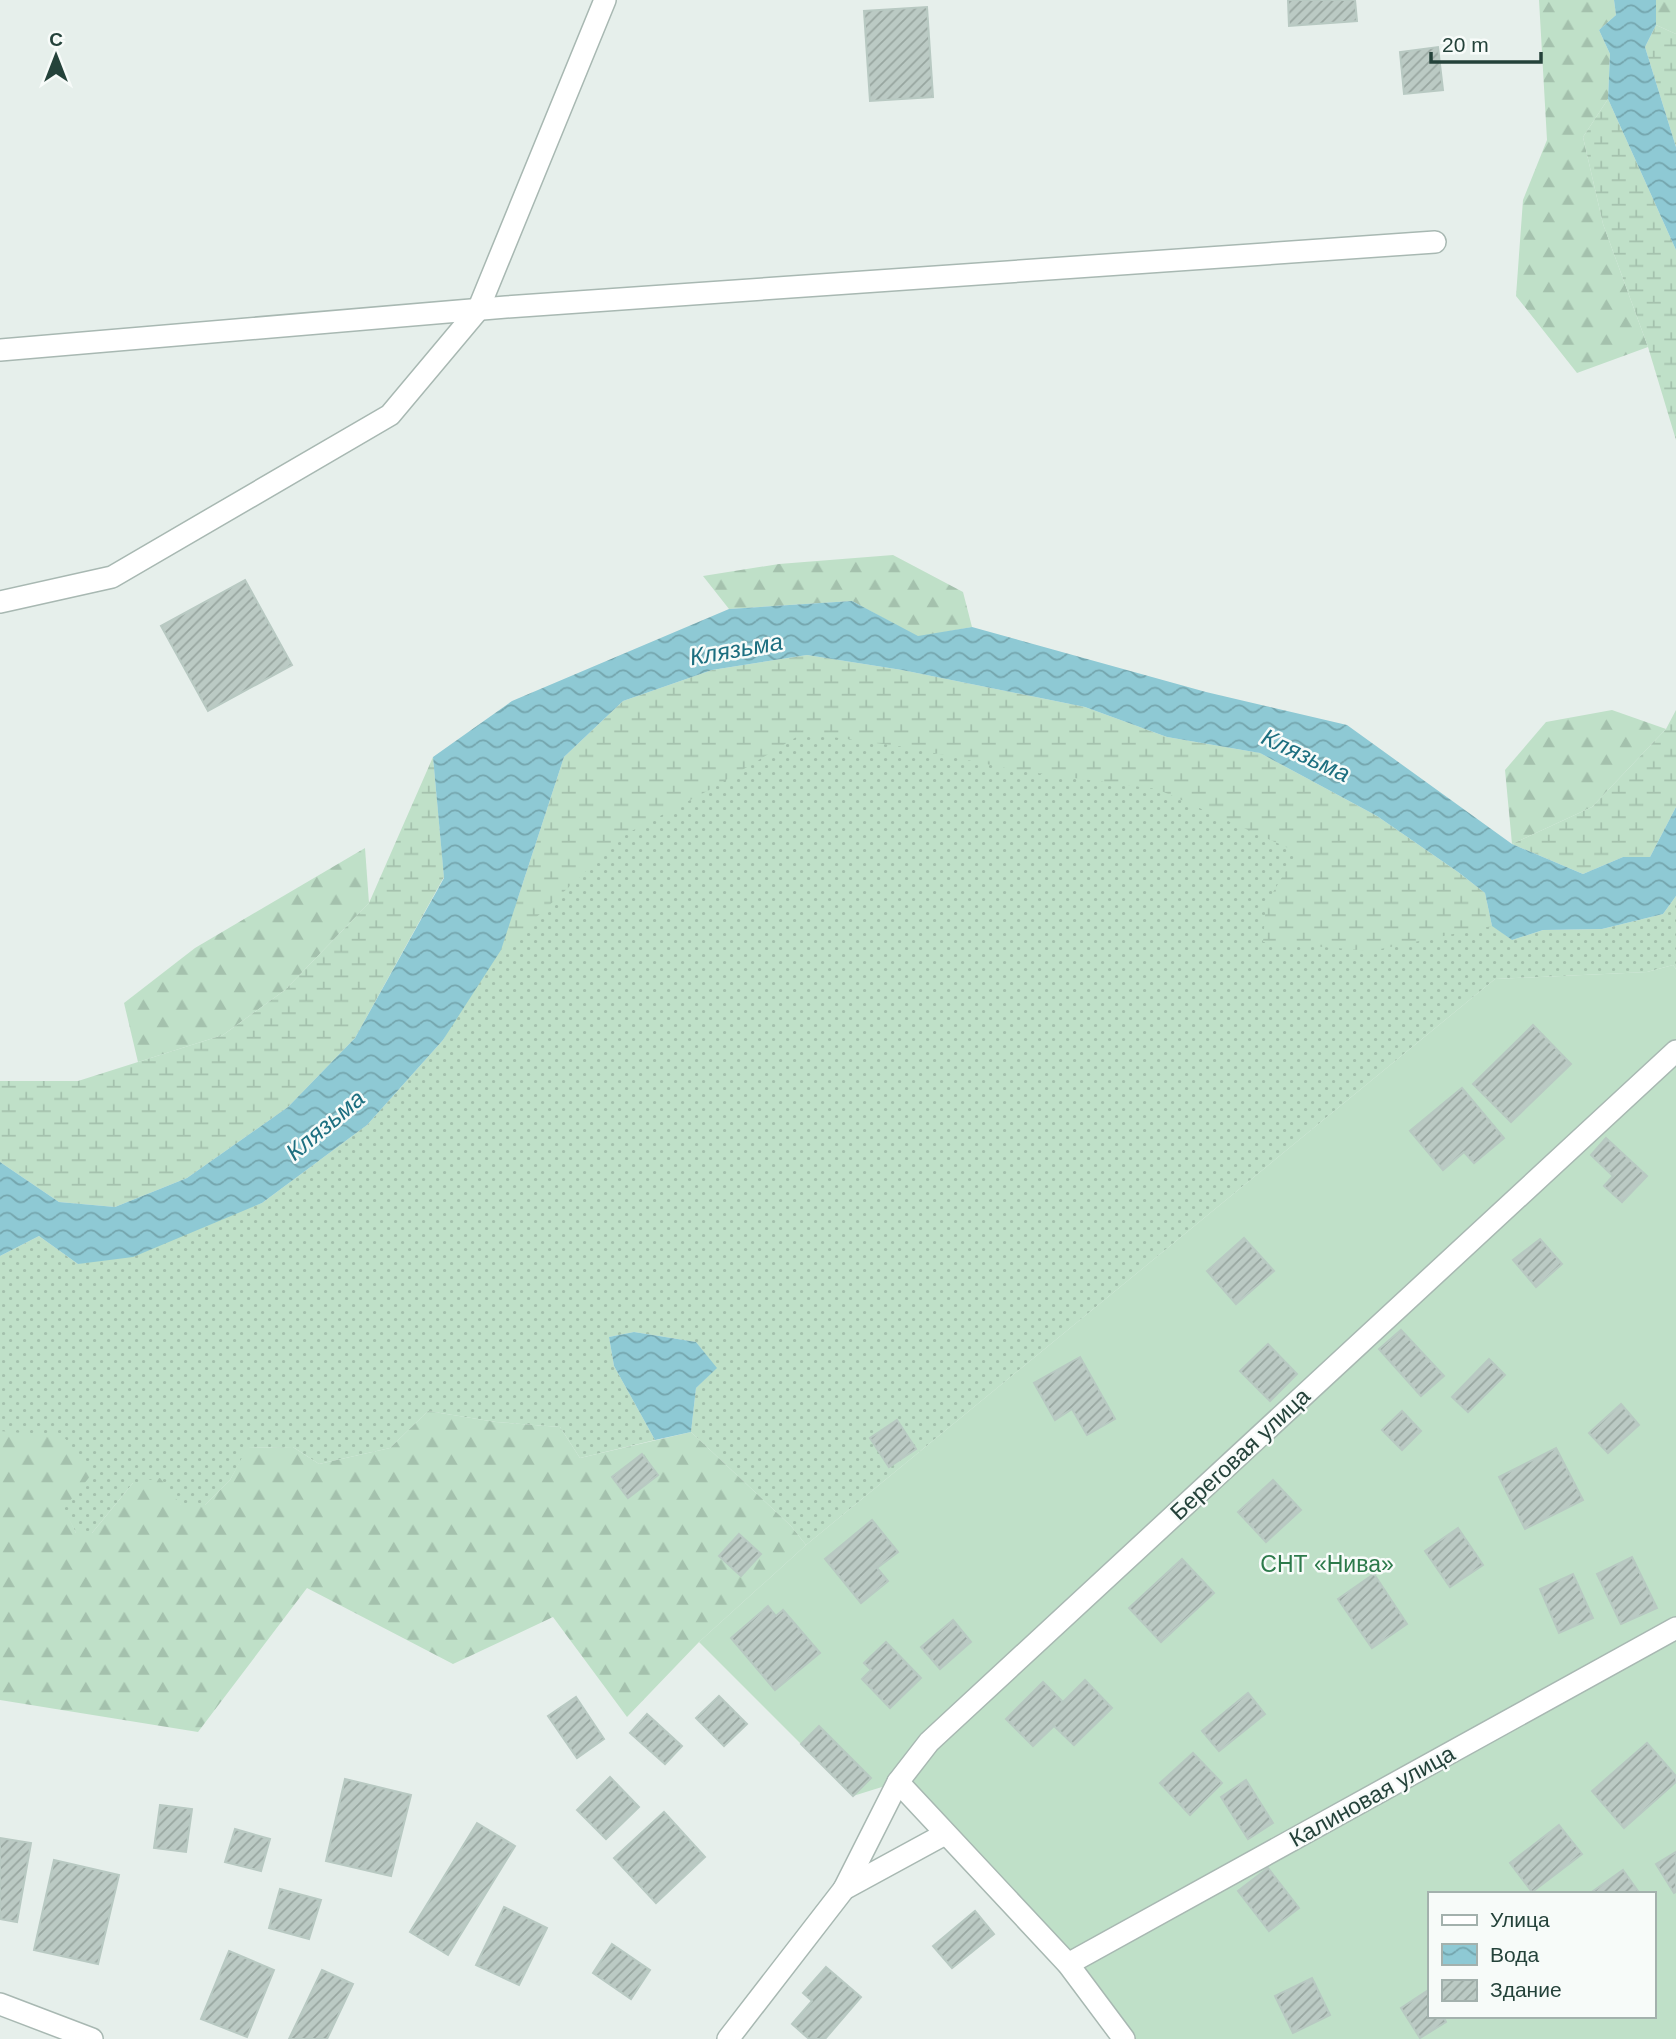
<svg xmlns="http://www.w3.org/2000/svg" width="1676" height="2039" font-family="Arial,sans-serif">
<defs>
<pattern id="grass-dots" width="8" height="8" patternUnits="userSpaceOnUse" patternTransform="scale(1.75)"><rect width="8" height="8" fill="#bfe0c8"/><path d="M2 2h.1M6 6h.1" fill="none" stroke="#a4c1ad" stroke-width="1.8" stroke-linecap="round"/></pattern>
<pattern id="forest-firs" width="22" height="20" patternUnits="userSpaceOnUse" patternTransform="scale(1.75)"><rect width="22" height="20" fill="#bfe0c8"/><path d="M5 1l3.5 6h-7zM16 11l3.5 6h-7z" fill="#a4c1ad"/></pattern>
<pattern id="wetland-marsh" width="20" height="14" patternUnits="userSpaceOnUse" patternTransform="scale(1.75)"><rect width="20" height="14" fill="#bfe0c8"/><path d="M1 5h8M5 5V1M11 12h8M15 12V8" fill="none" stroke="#a4c1ad"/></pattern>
<pattern id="water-waves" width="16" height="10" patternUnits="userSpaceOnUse" patternTransform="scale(1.75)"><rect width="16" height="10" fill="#8ec9d4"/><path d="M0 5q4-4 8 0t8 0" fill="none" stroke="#74a5ad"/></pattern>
<pattern id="building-hatch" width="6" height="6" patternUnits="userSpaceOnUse" patternTransform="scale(1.75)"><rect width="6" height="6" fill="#bbcac4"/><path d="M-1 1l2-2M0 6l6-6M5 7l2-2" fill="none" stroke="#98a6a0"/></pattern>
</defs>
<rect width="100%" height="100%" fill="#e6efeb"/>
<path fill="url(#grass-dots)" d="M623,701L1260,753L1512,940L1543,930L1602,929L1663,914L1676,896V969L1673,965L1647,972L1495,979L806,1545L791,1526L691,1432L696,1388L716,1368L696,1342L634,1332L609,1337L614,1366L655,1440L580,1458L560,1427L496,1422L428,1411L390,1448L319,1464L293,1447L248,1448L230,1480L205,1505H181L133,1483L92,1533H76L63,1508L0,1431V1256L39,1236L78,1264L262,1203L367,1125L443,1040Z"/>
<g fill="url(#forest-firs)">
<path d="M1539,0H1614L1616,15L1599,30L1610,54L1608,99L1583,137L1603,224L1648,347L1577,373L1516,296L1523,200L1547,140Z"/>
<path d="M1656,0H1676V34L1656,25Z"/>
<path d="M893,555L963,592L972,627L918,637L852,601L729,609L703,576L779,564Z"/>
<path d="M1612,710L1666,729L1592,807L1512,844L1505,770L1546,722Z"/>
<path d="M365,848L369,903L285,990L223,1035L138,1062L124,1003L195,948Z"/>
<path d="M428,1411L496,1422L560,1427L580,1458L691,1432L791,1526L806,1545L699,1642L627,1717L553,1617L453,1664L307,1588L198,1732L0,1700V1431L64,1437L92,1474L64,1508L76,1533H92L133,1483L160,1478L181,1505H205L230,1480L247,1448L293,1447L319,1464L390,1448Z"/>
</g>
<g fill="url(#wetland-marsh)">
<path d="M1656,25L1676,34V147L1645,47Z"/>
<path d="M1608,99L1676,250V440L1648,347L1603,224L1583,137Z"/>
<path d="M807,655L902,670L1085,707L1167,737L1260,753L1377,816L1458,872L1485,893L1492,926L1371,951L1263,942L1266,904L1297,852L1157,789L1015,770L905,747L803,733L711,789L626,834L501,950L564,757L623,701L712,670Z"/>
<path d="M1676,710V807L1650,857H1623L1583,874L1512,844L1592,807L1666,729Z"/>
<path d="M433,757L444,877L355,1038L288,1107L187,1178L115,1207L59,1202L0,1162V1081H78L138,1062L223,1035L285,990L369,903Z"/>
</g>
<path fill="#bfe0c8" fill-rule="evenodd" d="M1673,965L1676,969V2039H1124L898,1782L853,1796L699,1642L806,1545L1495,979L1647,972ZM1429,1894H1653V2016H1429Z"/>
<g fill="url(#water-waves)">
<path d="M1614,0H1656V25L1645,47L1676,147V250L1608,99L1610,54L1599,30L1616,15Z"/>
<path d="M852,601L918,636L972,627L1206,692L1347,725L1512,844L1583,874L1623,857H1650L1676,807V896L1663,914L1602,929L1543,930L1512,940L1492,926L1485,893L1458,872L1377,816L1260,753L1167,737L1085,707L902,670L807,655L712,670L623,701L564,757L501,950L443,1040L367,1125L262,1203L133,1257L78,1264L39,1236L0,1256V1162L59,1202L115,1207L187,1178L288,1107L355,1038L444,878L433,757L512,701L729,609Z"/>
<path d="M634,1332L696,1342L717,1368L696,1388L691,1432L655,1440L614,1366L609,1337Z"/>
</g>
<g fill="url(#building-hatch)" stroke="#b8c9c2" stroke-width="2">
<path d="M1288,0H1355L1357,21L1289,26Z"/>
<path d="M927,7L933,97L870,101L864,11Z"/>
<path d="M1438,47L1443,90L1404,94L1400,52Z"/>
<path d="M245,580L292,665L208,711L161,626Z"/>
<path d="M1533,1025L1571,1064L1511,1122L1473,1084Z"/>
<path d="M1462,1088L1504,1138L1474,1163L1464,1152L1443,1170L1410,1131Z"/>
<path d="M1606,1138L1647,1176L1622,1202L1604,1186L1613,1176L1591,1155Z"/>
<path d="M1244,1238L1274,1271L1236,1304L1207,1271Z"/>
<path d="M1540,1239L1562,1264L1536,1287L1513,1260Z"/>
<path d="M1401,1330L1444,1376L1421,1396L1379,1349Z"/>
<path d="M1268,1344L1297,1374L1270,1401L1240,1371Z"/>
<path d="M1080,1357L1115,1419L1087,1435L1072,1409L1055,1420L1034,1383Z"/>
<path d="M1489,1359L1505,1375L1468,1412L1452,1397Z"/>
<path d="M1621,1404L1639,1425L1608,1453L1589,1433Z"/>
<path d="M1402,1411L1421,1431L1402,1450L1382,1430Z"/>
<path d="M897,1420L916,1449L889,1467L870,1438Z"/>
<path d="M1556,1448L1583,1500L1525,1529L1499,1477Z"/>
<path d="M642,1454L658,1475L628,1498L612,1477Z"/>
<path d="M1273,1480L1301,1510L1266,1542L1238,1512Z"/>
<path d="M872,1520L898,1552L877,1568L888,1581L861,1603L825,1559Z"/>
<path d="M1458,1528L1483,1565L1450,1587L1425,1551Z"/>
<path d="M739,1534L761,1554L741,1576L719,1556Z"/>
<path d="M1632,1557L1657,1608L1621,1624L1597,1574Z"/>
<path d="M1182,1559L1214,1593L1161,1642L1129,1608Z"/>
<path d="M1374,1574L1407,1624L1372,1648L1338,1599Z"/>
<path d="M1573,1574L1593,1618L1559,1633L1540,1589Z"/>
<path d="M768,1606L776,1616L783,1610L820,1653L775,1690L731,1638Z"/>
<path d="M953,1620L971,1642L940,1669L921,1647Z"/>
<path d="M886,1642L921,1678L890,1708L862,1679L871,1670L864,1663Z"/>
<path d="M1085,1680L1112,1708L1074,1745L1054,1726L1033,1746L1006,1719L1043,1682L1063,1702Z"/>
<path d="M1248,1693L1265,1714L1219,1751L1202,1731Z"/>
<path d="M719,1696L747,1724L724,1746L696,1718Z"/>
<path d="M576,1697L604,1739L577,1758L548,1716Z"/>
<path d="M647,1714L682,1746L665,1764L630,1733Z"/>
<path d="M819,1726L871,1778L853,1796L801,1744Z"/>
<path d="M1647,1743L1676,1776V1782L1624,1828L1592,1791Z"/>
<path d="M1193,1753L1222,1783L1190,1815L1160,1783Z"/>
<path d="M610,1777L639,1807L606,1839L577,1810Z"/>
<path d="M345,1779L411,1795L391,1876L326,1861Z"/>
<path d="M1246,1780L1273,1823L1248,1839L1221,1797Z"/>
<path d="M160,1805L192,1809L186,1852L154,1848Z"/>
<path d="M664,1812L705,1857L656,1903L614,1858Z"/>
<path d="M477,1823L515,1846L448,1955L410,1932Z"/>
<path d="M1559,1825L1582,1854L1532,1892L1510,1863Z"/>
<path d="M235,1829L270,1839L261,1871L225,1862Z"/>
<path d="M0,1838L31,1843L17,1922L0,1919Z"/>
<path d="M1676,1852V1892L1674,1893L1656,1864Z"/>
<path d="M54,1860L119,1875L98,1964L34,1950Z"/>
<path d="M1268,1868L1299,1908L1269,1931L1238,1891Z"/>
<path d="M1623,1870L1640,1894H1589Z"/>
<path d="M280,1889L321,1900L309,1939L269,1928Z"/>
<path d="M504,1907L547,1928L519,1985L476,1965Z"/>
<path d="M975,1911L994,1934L952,1968L933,1946Z"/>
<path d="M612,1944L650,1970L631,1999L593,1973Z"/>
<path d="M229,1951L274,1970L247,2037L201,2019Z"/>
<path d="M826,1967L861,1997L825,2039H809L792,2024L812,2001L803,1993Z"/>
<path d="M322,1970L353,1984L327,2039H289Z"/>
<path d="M1312,1978L1330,2015L1293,2033L1275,1996Z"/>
<path d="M1427,1991L1429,1995V2016H1443L1446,2022L1420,2038L1401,2008Z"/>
</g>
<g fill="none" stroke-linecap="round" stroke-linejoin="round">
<g stroke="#a8b8b2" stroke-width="24">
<g id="minor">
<path d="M0,350L506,307L1435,242"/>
<path d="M0,602L112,577L390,415L478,310L605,0"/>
<path d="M898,1782L1068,1964L1124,2039"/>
<path d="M844,1889L898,1782L929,1742L1676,1051"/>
<path d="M1068,1964L1676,1628"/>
<path d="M0,2004L92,2039"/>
<path d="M728,2039L844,1889L945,1834"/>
</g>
</g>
<use href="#minor" stroke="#fff" stroke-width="21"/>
</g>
<g text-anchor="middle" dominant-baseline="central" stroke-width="5" stroke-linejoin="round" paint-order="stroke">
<g font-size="23" fill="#24423a" stroke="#f7fbf9">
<text transform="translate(1240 1454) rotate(-43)">Береговая улица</text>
<text transform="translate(1372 1796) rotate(-29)">Калиновая улица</text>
</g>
<g font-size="23" fill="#2d7a4b" stroke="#f7fbf9">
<text x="1327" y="1564">СНТ «Нива»</text>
</g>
<g font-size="24" font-style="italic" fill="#1c6f80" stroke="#f7fbf9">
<text transform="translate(736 649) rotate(-10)">Клязьма</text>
<text transform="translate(1306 755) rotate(25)">Клязьма</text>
<text transform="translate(325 1125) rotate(-40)">Клязьма</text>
</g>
</g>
<rect x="1428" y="1892" width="228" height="126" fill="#f7fbf9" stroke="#a3b1ad" stroke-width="2"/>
<rect x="1442" y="1915" width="35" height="10" fill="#ffffff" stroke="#a3b1ad" stroke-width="2"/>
<text x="1490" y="1927" font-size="21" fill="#24423a">Улица</text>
<rect x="1442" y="1944" width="35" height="21" fill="url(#water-waves)" stroke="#a3b1ad" stroke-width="2"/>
<text x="1490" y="1962" font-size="21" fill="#24423a">Вода</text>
<rect x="1442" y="1980" width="35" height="21" fill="url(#building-hatch)" stroke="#a3b1ad" stroke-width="2"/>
<text x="1490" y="1997" font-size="21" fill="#24423a">Здание</text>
<g transform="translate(56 56)" stroke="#f7fbf9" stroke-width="5" paint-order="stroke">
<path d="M0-5L12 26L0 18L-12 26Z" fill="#24423a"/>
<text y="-10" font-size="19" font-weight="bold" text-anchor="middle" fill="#24423a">С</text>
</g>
<path d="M1431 52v10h110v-10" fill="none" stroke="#24423a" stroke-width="3.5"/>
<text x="1442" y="52" font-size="21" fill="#24423a" stroke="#f7fbf9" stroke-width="5" paint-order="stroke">20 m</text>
</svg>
